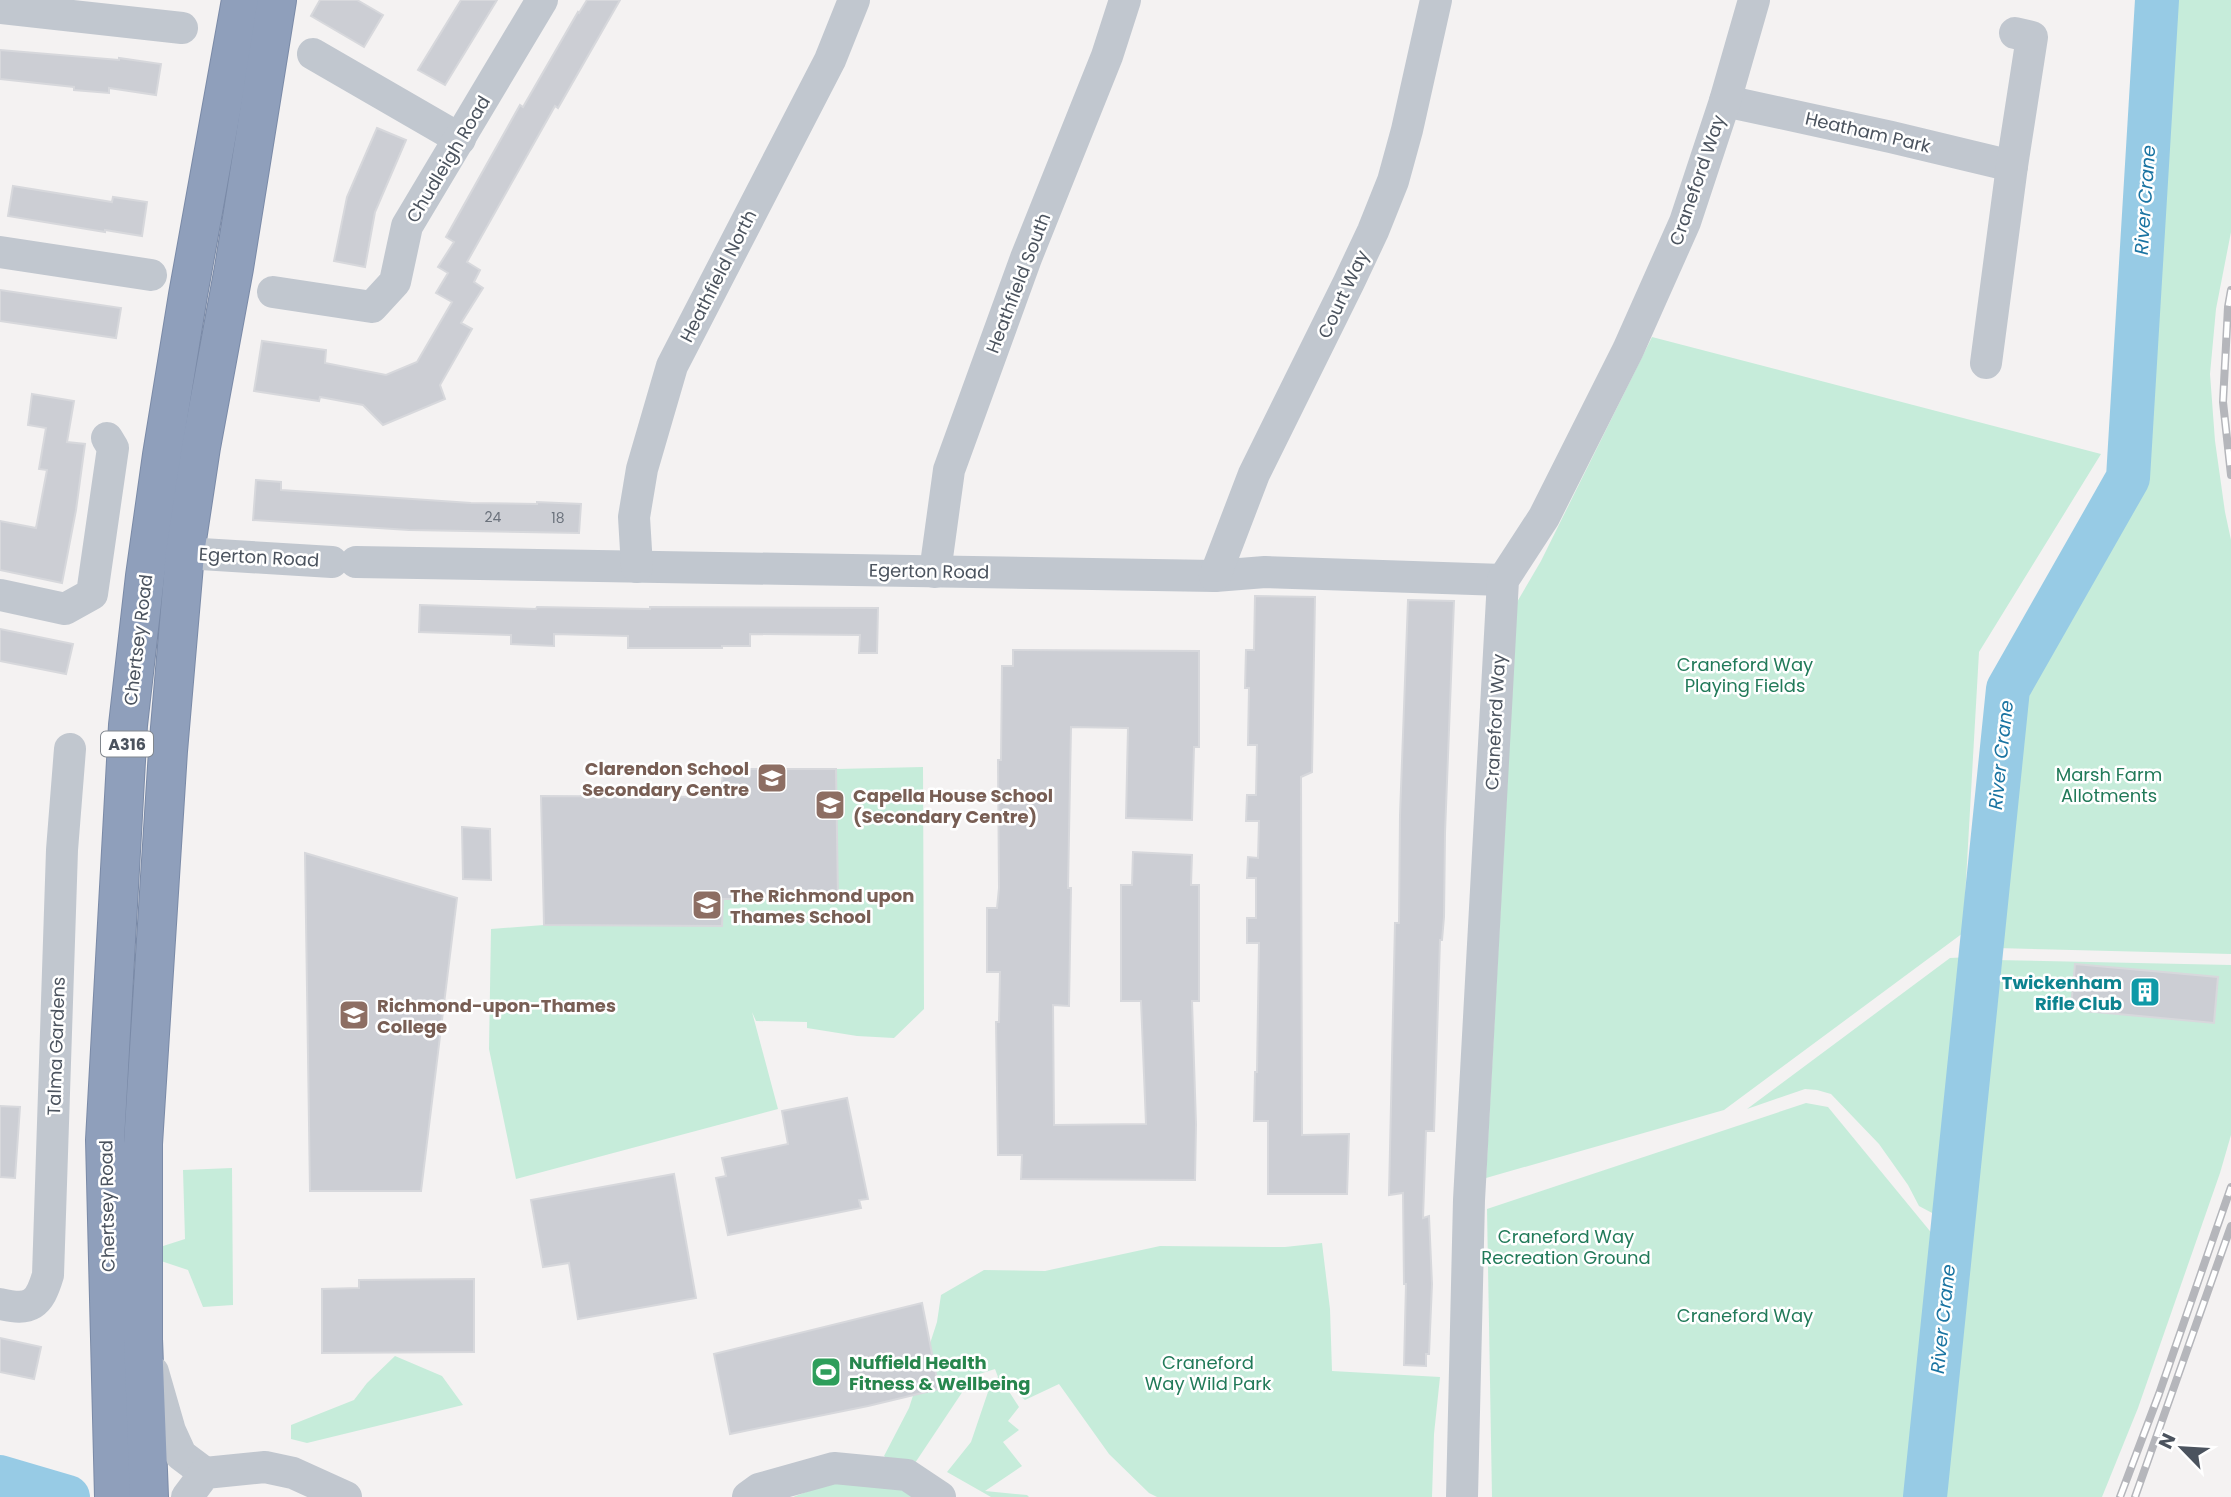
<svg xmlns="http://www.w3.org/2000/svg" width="2231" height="1497" font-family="Poppins,sans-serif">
<rect width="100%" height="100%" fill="#f4f2f2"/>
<g fill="#c6ecda">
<path d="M2164,0H2231V232L2216,309L2210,374L2215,441L2225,512L2231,540V954L1996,948L2021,704L2138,479Z"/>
<path d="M1652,337L2101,454L1979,652L1963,933L1724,1110L1486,1178L1517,602L1541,561Z"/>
<path d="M923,767L924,1009L894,1038L857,1036L807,1028V1022L756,1021L752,1012L778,1109L516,1179L489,1049L491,929L544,925L722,926L723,899H838L836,769Z"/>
<path d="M1971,957L1934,1214L1919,1206L1908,1185L1879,1144L1831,1094L1817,1090L1805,1089L1747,1109L1950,958Z"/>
<path d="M1994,960L2231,965V1135L2220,1173L2138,1408L2102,1497H1941Z"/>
<path d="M1806,1103L1828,1107L1934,1236L1910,1497H1492L1487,1209Z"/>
<path d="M232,1168L233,1305L203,1307L188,1270L161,1261L160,1247L185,1239L183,1170Z"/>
<path d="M1322,1243L1330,1309L1332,1371L1440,1377L1434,1434L1432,1497H1157L1149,1493L1109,1454L1059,1384L1025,1400L1001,1379L1019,1407L1008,1421L1019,1430L1003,1442L1022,1466L985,1491L1027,1495L1029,1497H991L947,1472L971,1442L988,1392L998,1377L995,1369L973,1376L907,1475L884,1456L909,1408L937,1322L941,1295L984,1270L1045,1271L1160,1246L1285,1247Z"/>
<path d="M395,1356L442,1376L463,1405L307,1443L291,1439V1425L354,1400L367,1383Z"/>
<path d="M865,1470L929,1497H793Z"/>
</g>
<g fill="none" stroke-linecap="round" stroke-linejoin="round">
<g stroke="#97cbe5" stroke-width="44">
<path d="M0,1477L68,1497"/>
<path d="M1925,1497L2008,689L2128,478L2157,0"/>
</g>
</g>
<g fill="#ccced4" stroke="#d7d8dc" stroke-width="2">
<path d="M320,0H357L383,15L364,47L311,16Z"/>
<path d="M461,0H497L445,85L418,70Z"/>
<path d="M587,0H620L558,108L555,106L467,262L480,270L474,282L483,288L461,323L472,329L440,385L445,399L383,425L363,405L320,397L319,401L254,391L262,341L326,350L325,363L386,375L417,362L452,302L436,293L448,273L438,267L454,242L446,237L520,105L523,107L578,12L579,13Z"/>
<path d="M0,50L119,60V58L161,64L156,95L109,88V93L74,90V87L0,79Z"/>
<path d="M377,128L406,140L375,212L365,267L334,261L347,197Z"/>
<path d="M13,186L112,202L113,197L147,202L142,236L105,230V232L8,216Z"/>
<path d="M0,290L121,308L116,338L0,321Z"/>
<path d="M32,394L74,401L67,442L85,444L76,510L62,583L0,570V521L36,528L47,470L39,469L46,428L28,425Z"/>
<path d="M256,480L281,482V490L471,503L537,504V502L581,504L579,533L409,530L253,520Z"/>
<path d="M1255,596L1315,597L1312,772L1301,777L1302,1135L1349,1134L1347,1194H1268V1121H1254L1255,1072H1257L1259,943H1247V918H1256V878H1247L1248,857L1258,858L1259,821H1246L1247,795H1256L1257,745H1248L1249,688H1245L1246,650H1254Z"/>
<path d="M1408,600L1454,601L1445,833L1444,917L1442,940H1440L1434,1131H1426L1423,1218L1429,1216L1432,1284L1429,1354H1426V1366L1404,1365L1406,1284H1404L1403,1193L1389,1195L1395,923H1399L1400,815Z"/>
<path d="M420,605L536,609L537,607L650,609V607L878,608L877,653H859L860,635L750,634V646H722V648H628V636L554,634V646L511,644V635L419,632Z"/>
<path d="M0,629L73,644L66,674L0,661Z"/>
<path d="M1013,650L1199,651V747H1194L1192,820L1126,818L1128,728L1071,727L1068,888H1071L1069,1006L1053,1005L1054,1125L1146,1124L1141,1001H1121V885H1132L1133,852L1192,855L1191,885H1199V1001H1192L1196,1124L1195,1180L1021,1179L1022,1155H998L996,1022H999L1000,972H987V908H997L999,888L998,760H1001L1002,666H1013Z"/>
<path d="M723,769H836L838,899H723L722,926L544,925L541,796L721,797Z"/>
<path d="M462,827L490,829L491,880L463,879Z"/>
<path d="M305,853L457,898L421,1191H310Z"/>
<path d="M2075,964L2218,977L2214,1023L2086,1011L2087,1008L2071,1007Z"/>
<path d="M847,1098L868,1199L859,1200L861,1208L728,1235L716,1178L726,1176L722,1158L788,1144L782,1111Z"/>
<path d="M0,1106L20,1107L15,1178L0,1177Z"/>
<path d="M674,1174L696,1298L578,1319L569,1263L543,1267L531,1200Z"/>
<path d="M474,1279V1352L322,1353V1289L359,1288V1280Z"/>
<path d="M922,1303L939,1389L868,1406L730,1434L714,1354Z"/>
<path d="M0,1338L41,1347L34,1379L0,1372Z"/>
</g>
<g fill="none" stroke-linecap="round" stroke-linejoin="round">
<g stroke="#7a8aa7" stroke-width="40">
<g id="highway">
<path d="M114,1497L105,1140L128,725L145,576L162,455L188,295L241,0"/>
<path d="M149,1497L143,1339V1144L168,751L185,553L201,447L234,268L277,0"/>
</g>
</g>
<g stroke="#c1c7cf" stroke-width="32">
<path d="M0,8L182,28"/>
<path d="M313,54L460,139"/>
<path d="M1725,101L1891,137L2012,166"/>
<path d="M0,252L151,275"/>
<path d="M273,292L372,307L395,282L407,226L542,0"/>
<path d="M1986,363L2012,166L2032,37L2015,33"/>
<path d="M185,553L332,562"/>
<path d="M356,562L1215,576L1265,572L1503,580"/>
<path d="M637,567L634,517L642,469L672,366L830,60L854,0"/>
<path d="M935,572L949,470L1026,258L1107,56L1125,0"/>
<path d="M1215,576L1254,474L1349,282L1373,231L1393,181L1407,130L1436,0"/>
<path d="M0,595L65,609L92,594L113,448L107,438"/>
<path d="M0,1304C31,1311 39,1305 48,1275L62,850L70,749"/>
<path d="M153,1372L170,1431L181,1455L205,1473"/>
<path d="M187,1497L205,1473L265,1467L293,1473L346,1497"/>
<path d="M748,1497L759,1489L834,1468L907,1475L940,1497"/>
<path d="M1462,1497L1469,1200L1503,580L1544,517L1628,350L1685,222L1725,101L1754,0"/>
</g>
<use href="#highway" stroke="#8f9fbb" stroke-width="38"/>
<g stroke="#b5b6bb" stroke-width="8">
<g id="rail">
<path d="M2231,290L2228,307L2223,402L2231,475"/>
<path d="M2120,1497L2159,1394L2231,1187"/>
<path d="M2135,1497L2231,1226"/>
</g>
</g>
<use href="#rail" stroke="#fff" stroke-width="5" stroke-dasharray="16" stroke-linecap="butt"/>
</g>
<defs>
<g id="school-square" transform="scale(1.575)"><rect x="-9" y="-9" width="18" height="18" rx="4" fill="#8d6e63" stroke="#fff"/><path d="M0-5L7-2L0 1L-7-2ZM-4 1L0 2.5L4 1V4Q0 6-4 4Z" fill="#fff"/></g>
<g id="building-square" transform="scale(1.575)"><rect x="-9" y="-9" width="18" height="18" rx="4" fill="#0f9aa8" stroke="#fff"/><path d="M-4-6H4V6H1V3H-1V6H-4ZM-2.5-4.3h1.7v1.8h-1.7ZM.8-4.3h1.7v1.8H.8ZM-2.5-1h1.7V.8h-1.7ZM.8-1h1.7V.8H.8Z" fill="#fff"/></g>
<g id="university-square" transform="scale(1.575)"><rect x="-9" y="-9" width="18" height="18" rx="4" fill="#8d6e63" stroke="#fff"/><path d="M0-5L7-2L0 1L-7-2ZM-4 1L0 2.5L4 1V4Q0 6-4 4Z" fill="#fff"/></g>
<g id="stadium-square" transform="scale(1.575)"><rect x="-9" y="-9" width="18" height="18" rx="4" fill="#2e9e5b" stroke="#fff"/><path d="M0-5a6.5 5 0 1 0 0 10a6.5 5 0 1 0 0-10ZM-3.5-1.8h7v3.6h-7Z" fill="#fff"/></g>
</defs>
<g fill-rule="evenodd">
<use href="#school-square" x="772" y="778"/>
<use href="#school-square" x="830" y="805"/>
<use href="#school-square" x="707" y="905"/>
<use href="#building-square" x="2145" y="992"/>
<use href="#university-square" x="354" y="1015"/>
<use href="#stadium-square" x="826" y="1372"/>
</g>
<g text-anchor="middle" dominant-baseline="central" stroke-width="5" stroke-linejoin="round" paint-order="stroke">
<g font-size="14" fill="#6b727c">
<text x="493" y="517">24</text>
<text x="558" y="518">18</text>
</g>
<rect fill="#fff" stroke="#81878e" stroke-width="2" x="101" y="731.5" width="52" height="25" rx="5"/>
<g font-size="16" font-weight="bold" fill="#4b535e">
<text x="127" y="744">A316</text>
</g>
<g font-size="18" fill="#4b535e" stroke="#fff">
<text transform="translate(1868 132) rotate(13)">Heatham Park</text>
<text transform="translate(448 159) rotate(-59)">Chudleigh Road</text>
<text transform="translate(1697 180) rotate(-71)">Craneford Way</text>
<text transform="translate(718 276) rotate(-63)">Heathfield North</text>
<text transform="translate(1018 283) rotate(-69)">Heathfield South</text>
<text transform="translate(1343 294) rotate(-65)">Court Way</text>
<text transform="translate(259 557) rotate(3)">Egerton Road</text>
<text transform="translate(929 571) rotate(1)">Egerton Road</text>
<text transform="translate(138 640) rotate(-83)">Chertsey Road</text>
<text transform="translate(1495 722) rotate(-87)">Craneford Way</text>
<text transform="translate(56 1046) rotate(-88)">Talma Gardens</text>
<text transform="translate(107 1206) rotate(-91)">Chertsey Road</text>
</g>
<g font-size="18" fill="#217a59" stroke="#fff">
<text x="1745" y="664">Craneford Way<tspan x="1745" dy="21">Playing Fields</tspan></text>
<text x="2109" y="774">Marsh Farm<tspan x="2109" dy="21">Allotments</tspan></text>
<text x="1566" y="1236">Craneford Way<tspan x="1566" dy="21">Recreation Ground</tspan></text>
<text x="1745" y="1315">Craneford Way</text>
<text x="1208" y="1362">Craneford<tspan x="1208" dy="21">Way Wild Park</tspan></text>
</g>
<g font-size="18" font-weight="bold" fill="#785e54" stroke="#fff" text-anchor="start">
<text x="749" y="768" text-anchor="end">Clarendon School<tspan x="749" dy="21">Secondary Centre</tspan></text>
<text x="853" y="795">Capella House School<tspan x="853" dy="21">(Secondary Centre)</tspan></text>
<text x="730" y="895">The Richmond upon<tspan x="730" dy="21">Thames School</tspan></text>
<text x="377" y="1005">Richmond-upon-Thames<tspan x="377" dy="21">College</tspan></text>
</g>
<g font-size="18" font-weight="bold" fill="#0d838f" stroke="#fff" text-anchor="end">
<text x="2122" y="982">Twickenham<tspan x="2122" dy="21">Rifle Club</tspan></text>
</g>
<g font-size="18" font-weight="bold" fill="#27864d" stroke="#fff" text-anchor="start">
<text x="849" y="1362">Nuffield Health<tspan x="849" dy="21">Fitness &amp; Wellbeing</tspan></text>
</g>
<g font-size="19" font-style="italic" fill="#1a74a2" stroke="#fff">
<text transform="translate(2145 200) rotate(-86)">River Crane</text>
<text transform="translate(2001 755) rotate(-84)">River Crane</text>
<text transform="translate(1943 1319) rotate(-84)">River Crane</text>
</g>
</g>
<g transform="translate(2182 1448) rotate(295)" stroke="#ffffff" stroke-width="5" paint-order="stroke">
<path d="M0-5L12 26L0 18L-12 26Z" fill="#4b535e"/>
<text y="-10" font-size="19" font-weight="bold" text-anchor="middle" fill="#4b535e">N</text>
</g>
</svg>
